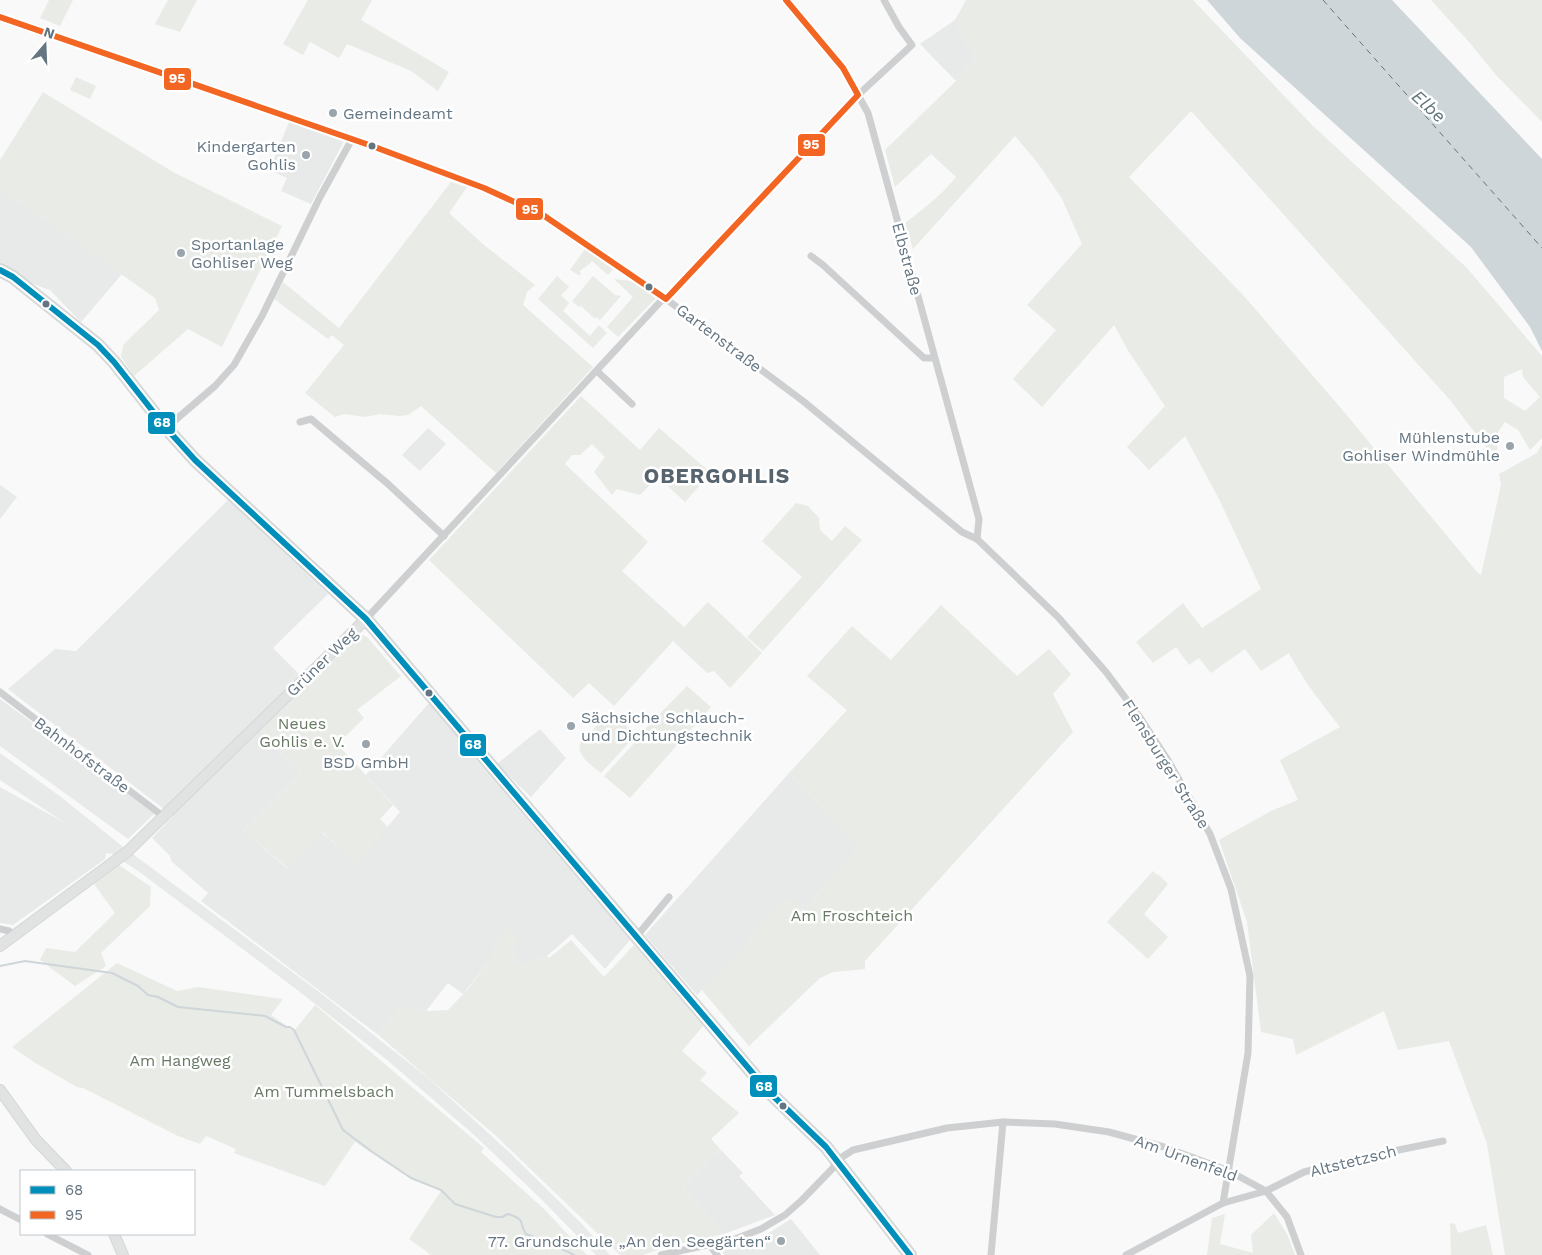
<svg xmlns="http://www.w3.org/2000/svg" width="1542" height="1255" font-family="'Work Sans',sans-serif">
<rect width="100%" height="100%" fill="#f9f9f9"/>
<g fill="#e8e9e9">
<path d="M955,20L975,58L957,74V79L956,81L920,44Z"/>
<path d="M289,122L344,141L311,204L281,191L287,178L269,170Z"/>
<path d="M0,188L122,274L81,322L50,290L33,284L11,269L0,263Z"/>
<path d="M428,428L446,444L420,471L402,455Z"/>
<path d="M0,485L17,497L0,519Z"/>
<path d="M228,500L328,594L273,648L309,684L260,731L301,774L242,830L287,868L321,832L357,863L400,812L366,775L429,703L461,739L460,741L630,940L605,969L572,934L547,956L519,966L512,950L490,960L463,994L448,983L426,1011L400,1007L377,1034L201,901L208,893L171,861L170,856L152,838L173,816L8,689L55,649L76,651Z"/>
<path d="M0,699L88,763L154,814L128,839L0,746Z"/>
<path d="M540,729L566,758L531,797L497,764Z"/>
<path d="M0,753L61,797L122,846L322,994L428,1078L509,1152L580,1222L610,1255H596L538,1196L473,1134L386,1059L292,986L138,871L112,854L106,853L105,859L13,925L0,923V787L65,823L0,780Z"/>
<path d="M789,773L860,847L803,910L788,898L697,995L645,935Z"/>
<path d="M721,1150L743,1173L739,1176L775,1215L724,1234L683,1187Z"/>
<path d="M791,1219L820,1255H725L722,1252L724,1248L751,1242L764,1236Z"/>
</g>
<g fill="#e8ebe6" fill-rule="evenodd">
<path d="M49,0H73L60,26L40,18Z"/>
<path d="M168,0H197L180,32L155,24Z"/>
<path d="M308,0H372L361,20L449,72L438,91L411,71L347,44L339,58L310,42L303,55L283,44Z"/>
<path d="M966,0H1193L1312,125L1467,268L1542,356V438L1530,450L1518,430L1505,422L1498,432L1497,451L1488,450L1450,400L1191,111L1129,177L1243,295L1340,407L1477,572L1481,575L1501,485L1499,474L1537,453L1542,444V1255H1505L1487,1144L1449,1041L1398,1050L1384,1011L1296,1055L1293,1039L1261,1032L1247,922L1219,840L1271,811L1298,800L1280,760L1340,727C1322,704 1302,679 1289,653L1261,671L1245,649L1211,673L1199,658L1189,665L1176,647L1153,663L1136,642L1183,603L1202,628L1261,589L1219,499L1185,436L1149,470L1127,447L1165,406L1129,352L1114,325L1042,407L1013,379L1056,330L1027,305L1082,244L1062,199L1037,162L1015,136L913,249L905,223C923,209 942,195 956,177L931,154L895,187L885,150L956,81L957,79V74L975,58L955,20ZM1522,369L1523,377L1540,397L1525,411L1504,398V377Z"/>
<path d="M1431,0H1542V122L1496,75L1469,42Z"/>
<path d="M76,77L96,86L90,99L70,90Z"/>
<path d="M43,92L173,172L282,226L222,347L188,329L134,376L121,357L123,345L159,310L155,298L0,188V160Z"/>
<path d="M451,182L467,187L449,213L484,245L535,285L527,292L523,305L593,367L496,473L421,406L408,415L400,416L380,414L365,417L344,414L335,417L305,393L344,345L332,335L328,339L274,299L283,282L339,328Z"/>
<path d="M585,249L613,269L608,275L592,261C588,266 583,268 579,272L582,273L579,275L570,270Z"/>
<path d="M557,276L569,287L561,295L569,303L563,311L590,336L599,325L607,333L593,348L538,299Z"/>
<path d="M593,276L615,295L621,296L600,320L596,317L595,319L581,306L579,307L572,301Z"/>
<path d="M614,279L632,281L656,298L618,337L607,327L633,297Z"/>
<path d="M581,396L640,450L659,428L711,473L685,502L658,477L640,495L617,489L612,495L594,472L605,457L592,444L580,455H572L565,464L648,542L622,571L684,627L708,602L762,653L730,688L714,671L707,673L673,641L614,706L589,683L573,698L429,560Z"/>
<path d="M796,503L808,506L819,518L820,530L832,541L845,526L862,540L763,651L747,637L802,577L762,541Z"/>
<path d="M941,605L1017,676L1049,649L1071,674L1053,694L1073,732L865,961V969L833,972L820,978L749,1046L701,989L788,898L803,910L860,847L789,773L847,710L807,676L852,626L891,660Z"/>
<path d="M363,635L367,637L401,676L357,710L364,718L346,736L342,737L333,734L331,737L393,805L380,819L388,827L357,864L322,832L288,868L242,830L301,774L260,731L358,636Z"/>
<path d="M687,686L711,707L630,798L604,776L640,737L644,730Z"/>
<path d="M610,711L636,735L601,773C593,766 577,757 580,744Z"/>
<path d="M119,865L151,887L150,906L101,953L106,966L75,986L40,960L46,948L75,952L115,913L94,884Z"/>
<path d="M1153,871L1157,875L1158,874L1168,884L1144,914L1168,937L1148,959L1107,922Z"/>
<path d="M509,928L520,938L512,950L519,966L547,956L549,958L571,940L604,977L634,945L703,1026L682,1051L707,1073L700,1080L739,1113L711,1139L721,1150L683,1187L724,1234L670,1246L643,1255H620L495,1135L377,1034L400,1006L426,1011L448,1010L468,989L490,960L491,949Z"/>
<path d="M117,963L177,991L198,987L283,999L271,1015L294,1031L315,1005L484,1148L481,1152L545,1210L587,1255H431L409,1239L441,1191L408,1177L355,1142L325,1186L234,1153L236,1149L206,1136L200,1144L178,1136L83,1088L77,1087L37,1064L12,1047Z"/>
<path d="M1274,1213L1287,1234L1295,1255H1207L1212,1218L1225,1214L1220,1244L1253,1253L1251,1235Z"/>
<path d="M1450,1223L1455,1224L1458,1233L1486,1225L1493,1255H1451Z"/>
</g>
<path fill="#ced6d9" d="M1207,0H1392L1542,159V351L1530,327L1471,247L1240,38Z"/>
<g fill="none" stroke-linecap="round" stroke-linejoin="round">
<path stroke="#ced6d9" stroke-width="2" d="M0,966L25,961L112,973L138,986L148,995L158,997L178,1007L265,1016L286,1027H290L294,1030L343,1130L371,1151L411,1178L441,1190L455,1204L496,1217H502L508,1214C527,1220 518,1222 526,1234L550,1243L574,1255"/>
<path stroke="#60757c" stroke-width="1" stroke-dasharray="6 5" stroke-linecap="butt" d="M1323,0L1542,248"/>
<g stroke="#d5d6d7" stroke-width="12">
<g id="secondary">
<path d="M0,946L127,852L366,619"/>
<path d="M0,1090L36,1140L66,1171"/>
<path d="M114,1234L123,1255"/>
</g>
</g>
<g stroke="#d5d6d7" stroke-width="14">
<path id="primary" d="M0,270L13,277L98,345L114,362L166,428L195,460L366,619L767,1090L826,1147L910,1255"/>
</g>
<g stroke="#cecfd0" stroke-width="7">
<path d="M786,0L843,68L868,113L979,519L977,539"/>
<path d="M0,17L372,146L484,188L543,215L666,299L803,401L962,532L977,539L1058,617L1106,672L1139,716L1169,762L1210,834L1231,889L1250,976L1248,1053L1223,1203"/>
<path d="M811,256L823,265L924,358H934"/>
<path d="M597,371L632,404"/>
<path d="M300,422L311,419L388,484L444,536"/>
<path d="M166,428L215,386L234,365L262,316L320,197L352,139"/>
<path d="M366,619L661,301L666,299L858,95L912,45L899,27L884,0"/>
<path d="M0,692L164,817"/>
<path d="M0,929L9,931L13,936"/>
<path d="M636,937L669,897"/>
<path d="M0,1209L21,1220"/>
<path d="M47,1234L88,1255"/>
<path d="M709,1244L717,1255"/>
<path d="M661,1255L735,1239L761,1229L785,1215L802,1200L833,1168L836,1161L853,1150L947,1128L1003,1122L1055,1124L1109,1132L1164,1147L1227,1170L1266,1191L1287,1217L1301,1255"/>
<path d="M991,1255L1003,1122"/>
<path d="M1126,1255L1223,1203L1266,1191L1304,1172L1359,1158L1443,1141"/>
</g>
<use href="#secondary" stroke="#e1e2e2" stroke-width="10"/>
<use href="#primary" stroke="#e1e2e2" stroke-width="11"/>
<g stroke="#fff" stroke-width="10">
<path id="bus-1" d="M0,270L13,277L98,345L114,362L166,428L195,460L366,619L767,1090L826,1147L910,1255"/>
</g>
<g stroke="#fff" stroke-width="10">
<path id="bus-2" d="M0,17L372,146L484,188L543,215L666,299L858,95L843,68L786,0"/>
</g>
<use href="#bus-1" stroke="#008fba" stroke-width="6"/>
<use href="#bus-2" stroke="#f26522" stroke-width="6"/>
</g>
<g fill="#99a4ac" stroke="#fff" stroke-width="2">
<circle cx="333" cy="113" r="5"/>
<circle cx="306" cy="155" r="5"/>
<circle cx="181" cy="253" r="5"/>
<circle cx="1510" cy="446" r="5"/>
<circle cx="571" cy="726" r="5"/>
<circle cx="366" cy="744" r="5"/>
<circle cx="781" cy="1241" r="5"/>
</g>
<g fill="#657683" stroke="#fff" stroke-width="2">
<circle cx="372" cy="146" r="4.5"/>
<circle cx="649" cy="287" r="4.5"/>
<circle cx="46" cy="304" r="4.5"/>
<circle cx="429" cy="693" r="4.5"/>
<circle cx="783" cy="1106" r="4.5"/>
</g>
<g text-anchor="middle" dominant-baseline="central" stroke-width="5" stroke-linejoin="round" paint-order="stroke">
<g font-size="16" fill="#657683" stroke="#fff" text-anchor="start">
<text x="343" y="113">Gemeindeamt</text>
<text x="296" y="146" text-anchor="end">Kindergarten<tspan x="296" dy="18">Gohlis</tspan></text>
<text x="191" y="244">Sportanlage<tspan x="191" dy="18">Gohliser Weg</tspan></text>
<text x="1500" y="437" text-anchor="end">Mühlenstube<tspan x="1500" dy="18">Gohliser Windmühle</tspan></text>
<text x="581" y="717">Sächsiche Schlauch-<tspan x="581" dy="18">und Dichtungstechnik</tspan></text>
<text x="366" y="762" text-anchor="middle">BSD GmbH</text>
<text x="771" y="1241" text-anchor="end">77. Grundschule „An den Seegärten“</text>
</g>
<g font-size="16" fill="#657683" stroke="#fff">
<text transform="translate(907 259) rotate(75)">Elbstraße</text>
<text transform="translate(719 338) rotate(37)">Gartenstraße</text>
<text transform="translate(322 662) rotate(-44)">Grüner Weg</text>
<text transform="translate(82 755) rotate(37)">Bahnhofstraße</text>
<text transform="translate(1166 764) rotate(58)">Flensburger Straße</text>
<text transform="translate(1186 1158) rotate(20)">Am Urnenfeld</text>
<text transform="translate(1353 1161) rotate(-14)">Altstetzsch</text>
</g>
<g font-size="16" fill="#687a64" stroke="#fff">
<text x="302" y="723">Neues<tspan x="302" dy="18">Gohlis e. V.</tspan></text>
<text x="852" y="915">Am Froschteich</text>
<text x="180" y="1060">Am Hangweg</text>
<text x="324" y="1091">Am Tummelsbach</text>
</g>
<g font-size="18" font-style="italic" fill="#60757c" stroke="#fff">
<text transform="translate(1429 106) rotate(42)">Elbe</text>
</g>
<g font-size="21" font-weight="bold" letter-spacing="1" fill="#57646e" stroke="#fff">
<text x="717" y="475">OBERGOHLIS</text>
</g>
</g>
<g stroke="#fff" stroke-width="2">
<rect x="163" y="67" width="29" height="24" rx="5" fill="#f26522"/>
<rect x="797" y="133" width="29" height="24" rx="5" fill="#f26522"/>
<rect x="515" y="197" width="29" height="24" rx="5" fill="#f26522"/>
<rect x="147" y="411" width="29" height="24" rx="5" fill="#008fba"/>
<rect x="459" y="733" width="28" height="24" rx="5" fill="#008fba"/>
<rect x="749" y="1074" width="29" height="24" rx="5" fill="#008fba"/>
</g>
<g font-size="14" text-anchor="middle" font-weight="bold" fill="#fff">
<text x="177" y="83">95</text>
<text x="811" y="149">95</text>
<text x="530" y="214">95</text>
<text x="162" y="427">68</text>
<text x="473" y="749">68</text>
<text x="764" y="1091">68</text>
</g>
<rect x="20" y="1170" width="175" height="65" fill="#ffffff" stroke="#c1c8cd"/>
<rect x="30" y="1186" width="25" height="8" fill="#008fba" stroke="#c1c8cd"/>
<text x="65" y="1195" font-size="15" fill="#657683">68</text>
<rect x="30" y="1211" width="25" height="8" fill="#f26522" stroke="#c1c8cd"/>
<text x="65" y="1220" font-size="15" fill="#657683">95</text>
<g transform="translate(45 45) rotate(19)" stroke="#ffffff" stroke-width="4" paint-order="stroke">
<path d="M0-4L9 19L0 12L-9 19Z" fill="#657683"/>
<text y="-8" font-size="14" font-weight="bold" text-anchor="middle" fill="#657683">N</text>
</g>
</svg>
